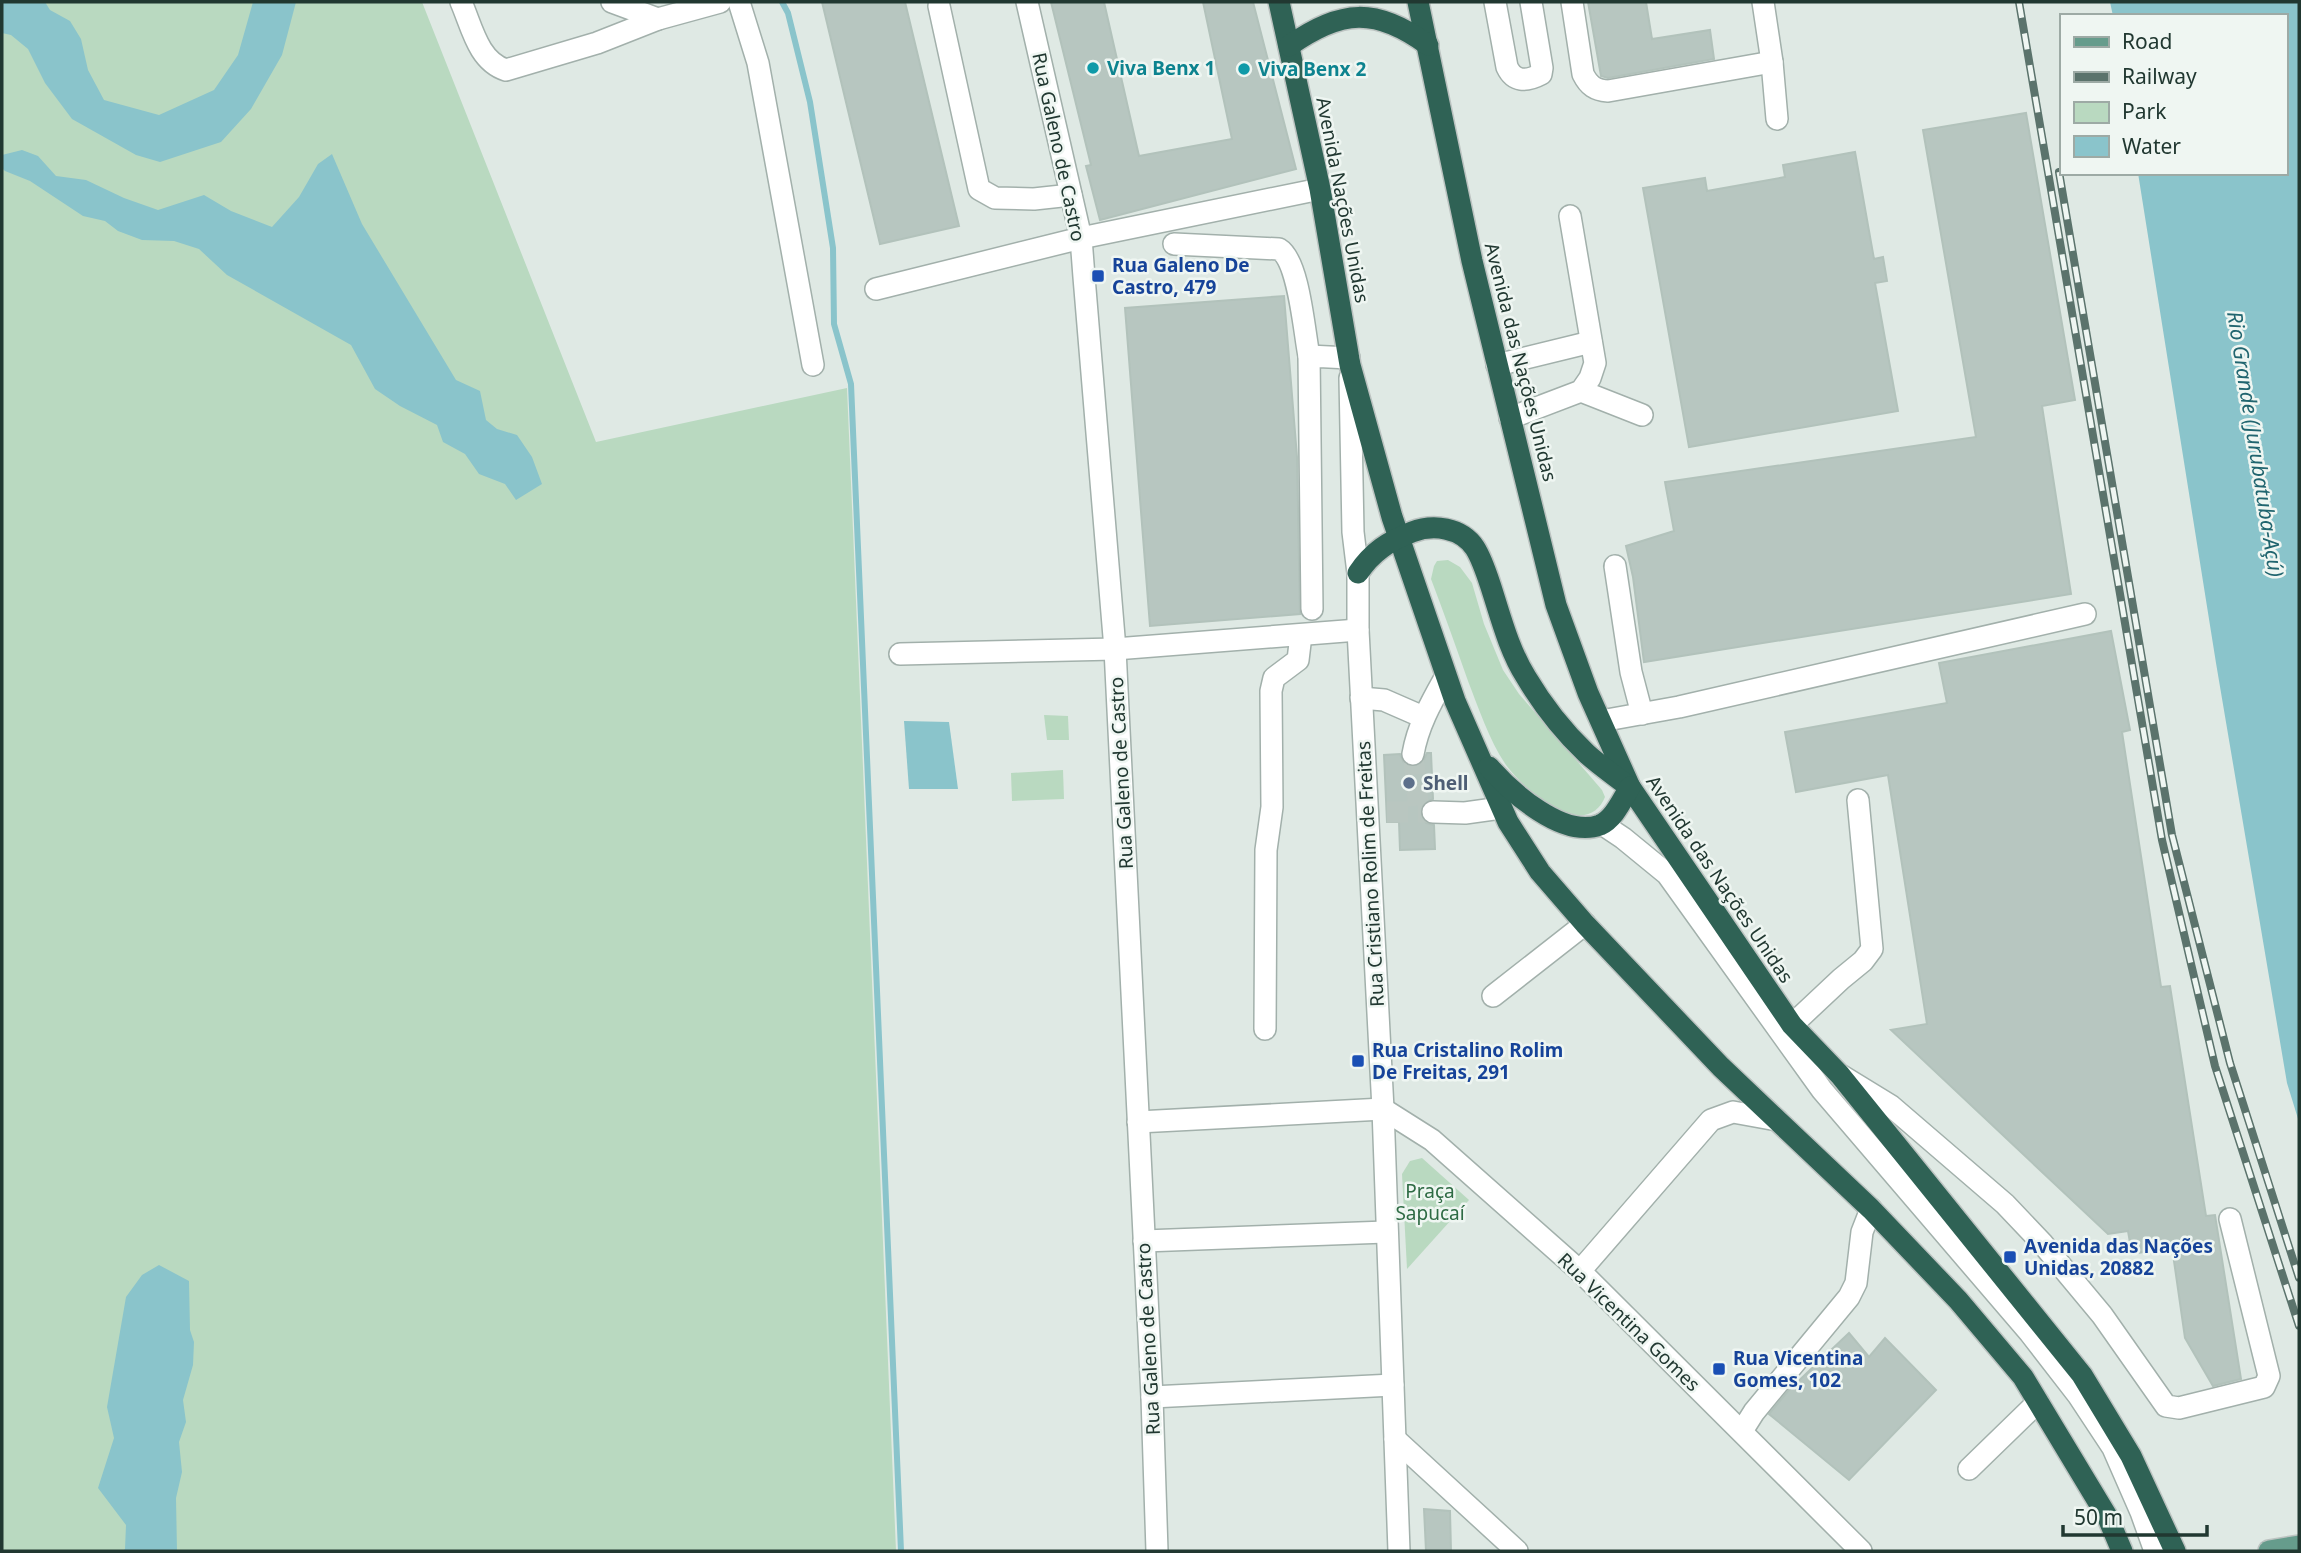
<svg xmlns="http://www.w3.org/2000/svg" width="2301" height="1553" font-family="'Noto Sans',sans-serif">
<rect width="100%" height="100%" fill="#dfe9e4"/>
<g fill="#b9d9c0">
<path d="M2,2H422L596,442L847,388L896,1551H2Z"/>
<path d="M1448,560L1460,567L1472,583L1484,624L1503,670L1519,694L1602,790L1605,797C1600,810 1589,817 1576,815C1550,810 1521,785 1506,765C1489,740 1479,709 1468,681C1456,647 1444,613 1431,579L1434,566L1437,561Z"/>
<path d="M1044,715L1068,716L1069,740H1047Z"/>
<path d="M1063,770L1064,799L1012,801L1011,773Z"/>
<path d="M1422,1158L1469,1200L1407,1269L1402,1174L1410,1161Z"/>
</g>
<g fill="#8ac4cb">
<path d="M2,2H45L50,10L70,21L81,39L88,70L104,100L159,115L214,90L238,55L253,2H296L282,55L251,109L221,142L160,162L136,155L72,119L45,83L28,49L11,35L2,33Z"/>
<path d="M2110,2H2299V1122L2287,1083L2216,663L2138,173H2285V16H2113Z"/>
<path d="M22,150L38,156L56,176L86,180L124,198L158,210L204,195L231,211L272,227L299,197L318,164L332,154L362,224L456,380L480,391L486,420L497,429L517,435L532,457L542,484L516,500L505,484L479,474L465,454L443,442L437,425L400,406L375,389L351,345L227,275L199,249L174,241L142,240L118,231L105,221L83,216L30,181L5,171L2,168V155Z"/>
<path d="M904,721L949,722L958,789H909Z"/>
<path d="M159,1265L189,1281L190,1330L194,1342L193,1365L183,1400L186,1422L179,1442L182,1472L176,1498L177,1551H123L125,1549L126,1525L98,1488L114,1438L107,1407L126,1297L142,1275Z"/>
</g>
<g fill="none" stroke-linecap="round" stroke-linejoin="round">
<path stroke="#8ac4cb" stroke-width="6" d="M782,2L788,13L810,102L833,248L834,324L851,384L901,1551"/>
</g>
<g fill="#b7c6c0" stroke="#b2c2bb" stroke-width="2">
<path d="M822,2H905L959,226L880,244Z"/>
<path d="M1051,2H1104L1139,156L1232,139L1203,2H1253L1296,169L1100,220L1086,166L1091,165Z"/>
<path d="M1588,2H1646L1652,39L1710,30L1714,59L1608,78L1601,76Z"/>
<path d="M2026,113L2075,400L2042,406L2071,594L1644,662L1633,577L1626,546L1674,531L1665,482L1976,437L1923,130Z"/>
<path d="M1855,152L1874,259L1883,257L1887,281L1875,283L1898,411L1689,447L1643,188L1705,178L1707,191L1785,177L1783,165Z"/>
<path d="M1284,296L1297,457L1300,614L1150,626L1125,308Z"/>
<path d="M2111,631L2130,730L2122,732L2161,987L2170,986L2206,1216L2215,1215L2241,1379L2213,1386L2185,1338L2172,1247L2132,1254L2128,1231L2108,1234L1891,1030L1927,1024L1888,775L1796,792L1785,732L1947,703L1939,663Z"/>
<path d="M1427,753H1431L1433,799L1422,805L1420,812L1426,823L1434,825L1435,849L1400,850L1399,822H1387L1384,755L1400,754L1404,763L1411,767L1422,763Z"/>
<path d="M1849,1333L1869,1357L1885,1338L1936,1390L1849,1480L1769,1414L1788,1391Z"/>
<path d="M1424,1509L1450,1511L1451,1551H1426Z"/>
</g>
<g fill="none" stroke-linecap="round" stroke-linejoin="round">
<g stroke="#b9c6c0" stroke-width="21" stroke-dasharray="21 10" stroke-linecap="butt">
<path d="M1413,754L1419,810"/>
<path d="M1387,812H1431"/>
</g>
<g stroke="#a2b0ab" stroke-width="24">
<g id="minor">
<path d="M461,2C472,27 478,61 506,70L597,43L658,19L720,2"/>
<path d="M612,2L658,19"/>
<path d="M739,2L758,63L813,365"/>
<path d="M1027,2L1081,238L1084,277L1115,649L1152,1397L1157,1551"/>
<path d="M1495,2L1507,67C1514,82 1526,82 1541,74L1542,68L1531,2"/>
<path d="M1572,2L1583,74C1589,86 1595,90 1608,91L1772,62"/>
<path d="M1763,2L1772,62L1777,119"/>
<path d="M939,6L979,189L995,198L1034,199L1071,195"/>
<path d="M1174,244L1279,249C1299,261 1304,331 1309,356"/>
<path d="M876,289L1081,238L1320,189"/>
<path d="M1497,365L1591,342"/>
<path d="M1350,378L1353,532L1358,573V630L1383,1109L1399,1551"/>
<path d="M1581,391L1642,415"/>
<path d="M1510,418L1581,391L1590,378L1595,363L1570,216"/>
<path d="M1615,566L1631,672L1642,714"/>
<path d="M1312,609L1309,356L1349,358"/>
<path d="M900,654L1115,649L1358,630"/>
<path d="M1361,698L1384,700L1423,717"/>
<path d="M1601,721L1679,707L2085,614"/>
<path d="M1413,754C1418,725 1432,701 1446,676"/>
<path d="M1433,812L1465,813L1501,808"/>
<path d="M1602,824L1623,838L1667,874L1822,1090L2030,1333L2078,1395L2113,1448L2141,1512L2155,1551"/>
<path d="M1493,996L1585,924"/>
<path d="M1792,1025L1841,979L1863,961L1872,949L1858,800"/>
<path d="M1265,1029L1266,850L1272,807L1271,691L1274,678L1298,660L1301,635"/>
<path d="M1842,1076L1891,1106L2005,1204L2042,1243L2102,1315L2166,1406L2179,1408L2264,1387L2269,1376L2230,1219"/>
<path d="M1383,1109L1432,1140L1580,1271L1861,1551"/>
<path d="M1138,1122L1383,1109"/>
<path d="M1144,1241L1386,1232"/>
<path d="M1580,1271L1711,1120L1733,1112L1777,1120"/>
<path d="M1152,1397L1393,1385"/>
<path d="M1742,1431L1754,1412L1849,1297L1856,1283L1862,1232L1871,1209"/>
<path d="M1395,1439L1517,1551"/>
<path d="M1969,1469L2038,1402"/>
</g>
</g>
<g stroke="#bcc3c1" stroke-width="24">
<path id="major" d="M2269,1551L2299,1546"/>
</g>
<g stroke="#bcc3c1" stroke-width="24">
<g id="highway">
<path d="M1279,2L1320,189L1350,365L1392,517L1455,701L1508,822L1540,872L1585,924L1721,1067L1871,1209L1958,1300L2023,1377L2108,1518L2122,1551"/>
<path d="M1418,2L1472,261L1556,605L1588,693L1630,787L1792,1025L1840,1075L2082,1375L2131,1456L2175,1551"/>
<path d="M1289,46C1341,9 1376,7 1428,45"/>
<path d="M1358,573C1372,552 1389,541 1412,532C1433,524 1461,527 1475,548C1482,559 1487,575 1491,587C1501,618 1509,650 1526,677C1542,704 1563,731 1586,753C1599,765 1614,775 1628,786"/>
<path d="M1489,767C1511,792 1563,839 1600,825C1614,819 1622,800 1630,787"/>
</g>
</g>
<use href="#minor" stroke="#fff" stroke-width="21"/>
<use href="#major" stroke="#669c8c" stroke-width="21"/>
<use href="#highway" stroke="#2f6255" stroke-width="21"/>
<g stroke="#5b736c" stroke-width="8">
<g id="rail">
<path d="M2019,2L2162,840L2215,1066L2299,1326"/>
<path d="M2059,172L2172,835L2230,1063L2299,1278"/>
</g>
</g>
<use href="#rail" stroke="#eff6f2" stroke-width="5" stroke-dasharray="16" stroke-linecap="butt"/>
</g>
<g fill="#0f9aa8" stroke="#eff6f2" stroke-width="2.5">
<circle cx="1093" cy="68" r="7"/>
<circle cx="1244" cy="69" r="7"/>
</g>
<g fill="#1a4fb4" stroke="#eff6f2" stroke-width="2.5">
<rect x="1091" y="269" width="14" height="14" rx="3.5"/>
<rect x="1351" y="1054" width="14" height="14" rx="3.5"/>
<rect x="2003" y="1250" width="14" height="14" rx="3.5"/>
<rect x="1712" y="1362" width="14" height="14" rx="3.5"/>
</g>
<circle fill="#5c6f8a" stroke="#eff6f2" stroke-width="2.5" cx="1409" cy="783" r="7"/>
<g text-anchor="middle" dominant-baseline="central" stroke-width="5" stroke-linejoin="round" paint-order="stroke">
<g font-size="19" font-weight="bold" fill="#0d838f" stroke="#eff6f2" text-anchor="start">
<text x="1107" y="68">Viva Benx 1</text>
<text x="1258" y="69">Viva Benx 2</text>
</g>
<g font-size="19" fill="#213831" stroke="#eff6f2">
<text transform="translate(1059 147) rotate(78)">Rua Galeno de Castro</text>
<text transform="translate(1343 200) rotate(79)">Avenida Nações Unidas</text>
<text transform="translate(1521 362) rotate(76)">Avenida das Nações Unidas</text>
<text transform="translate(1121 773) rotate(-93)">Rua Galeno de Castro</text>
<text transform="translate(1370 874) rotate(-93)">Rua Cristiano Rolim de Freitas</text>
<text transform="translate(1720 879) rotate(56)">Avenida das Nações Unidas</text>
<text transform="translate(1629 1322) rotate(44)">Rua Vicentina Gomes</text>
<text transform="translate(1148 1339) rotate(-93)">Rua Galeno de Castro</text>
</g>
<g font-size="19" font-weight="bold" fill="#164399" stroke="#eff6f2" text-anchor="start">
<text x="1112" y="265">Rua Galeno De<tspan x="1112" dy="22">Castro, 479</tspan></text>
<text x="1372" y="1050">Rua Cristalino Rolim<tspan x="1372" dy="22">De Freitas, 291</tspan></text>
<text x="2024" y="1246">Avenida das Nações<tspan x="2024" dy="22">Unidas, 20882</tspan></text>
<text x="1733" y="1358">Rua Vicentina<tspan x="1733" dy="22">Gomes, 102</tspan></text>
</g>
<g font-size="19" font-weight="bold" fill="#4e5e75" stroke="#eff6f2" text-anchor="start">
<text x="1423" y="783">Shell</text>
</g>
<g font-size="19" fill="#2e6b44" stroke="#eff6f2">
<text x="1430" y="1191">Praça<tspan x="1430" dy="22">Sapucaí</tspan></text>
</g>
<g font-size="21" font-style="italic" fill="#20656f" stroke="#eff6f2">
<text transform="translate(2256 444) rotate(81)">Rio Grande (Jurubatuba-Açú)</text>
</g>
</g>
<rect width="2301" height="1553" fill="none" stroke="#213831" stroke-width="7"/>
<rect x="2060" y="14" width="228" height="161" fill="#eff6f2" stroke="#9daaa5" stroke-width="2"/>
<rect x="2074" y="37" width="35" height="10" fill="#669c8c" stroke="#9daaa5" stroke-width="2"/>
<text x="2122" y="49" font-size="21" fill="#213831">Road</text>
<rect x="2074" y="72" width="35" height="10" fill="#5b736c" stroke="#9daaa5" stroke-width="2"/>
<text x="2122" y="84" font-size="21" fill="#213831">Railway</text>
<rect x="2074" y="102" width="35" height="21" fill="#b9d9c0" stroke="#9daaa5" stroke-width="2"/>
<text x="2122" y="119" font-size="21" fill="#213831">Park</text>
<rect x="2074" y="136" width="35" height="21" fill="#8ac4cb" stroke="#9daaa5" stroke-width="2"/>
<text x="2122" y="154" font-size="21" fill="#213831">Water</text>
<path d="M2063 1525v10h144v-10" fill="none" stroke="#213831" stroke-width="3.5"/>
<text x="2074" y="1525" font-size="21" fill="#213831" stroke="#eff6f2" stroke-width="5" paint-order="stroke">50 m</text>
</svg>
